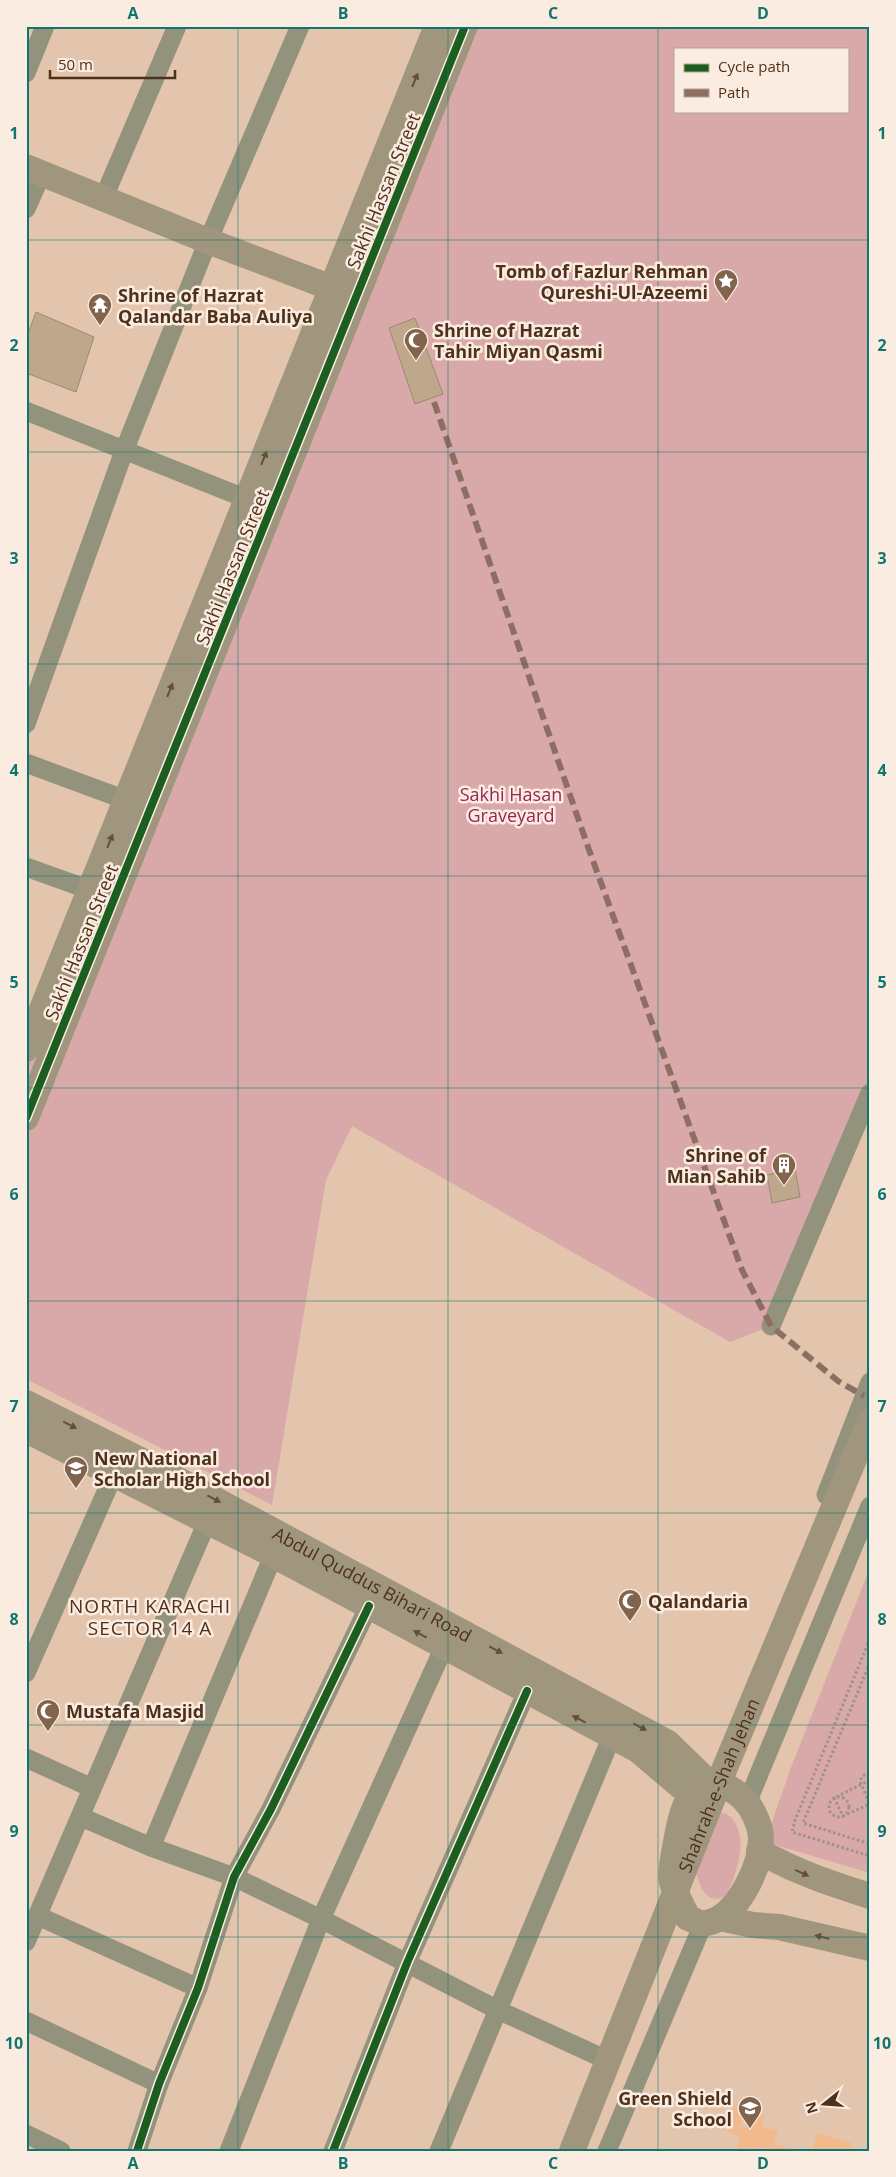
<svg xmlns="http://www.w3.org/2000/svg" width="896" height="2177" font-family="'Open Sans',sans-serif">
<rect width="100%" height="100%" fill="#e3c4ac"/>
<g fill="#f2ba8c">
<path d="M735,2106L746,2109L741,2126L746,2128L751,2110L765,2115L762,2127L778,2131L774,2144L800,2151H773L758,2147L757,2151H736L740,2136L728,2132Z"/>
<path d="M817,2133L852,2143L850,2151H812Z"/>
</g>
<g fill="#d9a9a9" fill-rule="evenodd">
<path d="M437,26H870V1075L771,1326L730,1342L352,1126L326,1180L272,1505L26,1379V1049ZM675,49H847V111H675Z"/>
<path d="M870,1568V1873L765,1842L790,1770Z"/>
<path d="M724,1813C752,1826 738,1874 726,1895C707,1908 699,1885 695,1869L718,1814Z"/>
</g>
<g fill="#bfa78b" stroke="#9d8973">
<path d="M36,312L94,337L76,392L26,373V339Z"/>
<path d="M415,318L443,394L415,404L389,328Z"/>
<path d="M795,1169L800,1197L772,1203L767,1175Z"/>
</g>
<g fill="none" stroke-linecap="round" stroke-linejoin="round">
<g stroke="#9f9482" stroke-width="3" stroke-dasharray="2.5 2.5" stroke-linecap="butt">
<path d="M870,1639L795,1820L792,1832L870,1856"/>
<path d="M870,1663L803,1823L870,1844"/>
<path d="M870,1773L862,1776L860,1782L870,1804"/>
<path d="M870,1780L834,1798L843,1816L870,1804"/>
<circle cx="839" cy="1807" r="10"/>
</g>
<g stroke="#93937d" stroke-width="19">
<path d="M26,73L45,26"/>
<path d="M104,197L177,26"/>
<path d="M26,209L42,173"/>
<path d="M26,411L247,499"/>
<path d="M26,724L124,451L208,241L300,26"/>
<path d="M26,763L126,800"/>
<path d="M26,867L90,890"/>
<path d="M771,1326L870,1093"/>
<path d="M826,1495L870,1382"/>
<path d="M26,1673L114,1474"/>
<path d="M26,1758L92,1788"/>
<path d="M747,1803L870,1506"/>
<path d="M81,1817L151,1847L234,1877L321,1919L498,2010L596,2055"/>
<path d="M151,1847L273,1556"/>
<path d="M38,1916L198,1988"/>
<path d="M26,1942L207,1522"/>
<path d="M26,2021L159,2084"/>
<path d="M26,2134L61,2151"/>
<path d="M137,2151L159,2084L198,1988L234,1877L271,1809L369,1606"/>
<path d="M229,2151L321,1919L444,1647"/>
<path d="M333,2151L407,1963L527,1691"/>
<path d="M439,2151L612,1736"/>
<path d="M607,2151L703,1924"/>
</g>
<g stroke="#9f967d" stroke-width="26">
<path d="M26,167L208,241L332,288"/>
<path d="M26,1049L437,26"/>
<path d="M26,1118L465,26"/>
<path id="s1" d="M26,1403L158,1469L668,1743L708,1782"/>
<path d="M26,1430L258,1547L638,1750L691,1795"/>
<path d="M716,1781C727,1787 739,1792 747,1803C754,1811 761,1828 761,1839C761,1865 741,1906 718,1919C714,1921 708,1923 703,1924L688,1918C683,1907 675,1894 672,1882C670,1872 673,1858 675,1848C680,1820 683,1788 716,1781Z"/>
<path d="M759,1851C796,1872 829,1883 870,1896"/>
<path d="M720,1918L753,1925L779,1927L870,1948"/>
<path id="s2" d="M572,2151L724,1770L870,1421"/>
</g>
<path stroke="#8d6e63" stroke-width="6" stroke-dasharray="12 6" stroke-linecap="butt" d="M434,402L588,847L742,1270L771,1326L838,1381L864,1396"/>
<g stroke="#fbece1" stroke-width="11">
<g id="cycleway">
<path d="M26,1118L465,26"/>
<path d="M137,2151L159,2084L198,1988L234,1877L271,1809L369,1606"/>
<path d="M333,2151L407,1963L527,1691"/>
</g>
</g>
<use href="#cycleway" stroke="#1b5e20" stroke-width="8"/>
</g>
<defs><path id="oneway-solid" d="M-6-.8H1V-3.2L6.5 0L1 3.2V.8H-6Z" transform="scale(1.25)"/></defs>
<g fill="#664f38">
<use href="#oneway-solid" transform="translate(415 80) rotate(-68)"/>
<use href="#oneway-solid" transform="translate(264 458) rotate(-68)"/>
<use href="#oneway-solid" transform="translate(170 690) rotate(-68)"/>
<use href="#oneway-solid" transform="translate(110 841) rotate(-68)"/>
<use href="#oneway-solid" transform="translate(70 1425) rotate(27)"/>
<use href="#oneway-solid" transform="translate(214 1499) rotate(28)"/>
<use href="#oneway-solid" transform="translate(420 1634) rotate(-152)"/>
<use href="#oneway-solid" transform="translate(496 1650) rotate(28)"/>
<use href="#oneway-solid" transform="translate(579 1719) rotate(-152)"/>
<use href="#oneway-solid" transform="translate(640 1727) rotate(28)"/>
<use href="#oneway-solid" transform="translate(802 1873) rotate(24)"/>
<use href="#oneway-solid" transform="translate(822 1937) rotate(-167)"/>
</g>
<path fill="none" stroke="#0f766e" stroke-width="1" stroke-opacity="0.55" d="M238,26V2151M448,26V2151M658,26V2151M26,240H870M26,452H870M26,664H870M26,876H870M26,1088H870M26,1301H870M26,1513H870M26,1725H870M26,1937H870"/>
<defs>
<g id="sight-pin" transform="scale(1.25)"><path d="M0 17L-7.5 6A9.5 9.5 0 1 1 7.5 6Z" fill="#82644d" stroke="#fbece1"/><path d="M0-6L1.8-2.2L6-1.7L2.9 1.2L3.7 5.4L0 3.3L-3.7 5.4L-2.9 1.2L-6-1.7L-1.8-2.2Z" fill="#fff"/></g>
<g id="temple-pin" transform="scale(1.25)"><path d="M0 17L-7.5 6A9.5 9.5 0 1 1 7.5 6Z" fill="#82644d" stroke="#fbece1"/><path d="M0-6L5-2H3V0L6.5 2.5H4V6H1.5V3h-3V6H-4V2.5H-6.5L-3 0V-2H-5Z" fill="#fff"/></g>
<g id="mosque-pin" transform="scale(1.25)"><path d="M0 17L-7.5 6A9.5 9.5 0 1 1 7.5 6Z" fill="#82644d" stroke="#fbece1"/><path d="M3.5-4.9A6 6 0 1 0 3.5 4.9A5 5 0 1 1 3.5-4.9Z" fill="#fff"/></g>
<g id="building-pin" transform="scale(1.25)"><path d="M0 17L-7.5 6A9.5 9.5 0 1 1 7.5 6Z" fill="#82644d" stroke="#fbece1"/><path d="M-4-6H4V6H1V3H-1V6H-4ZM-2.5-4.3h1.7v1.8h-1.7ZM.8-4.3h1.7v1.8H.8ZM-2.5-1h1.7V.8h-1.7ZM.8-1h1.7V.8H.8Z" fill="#fff"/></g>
<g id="school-pin" transform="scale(1.25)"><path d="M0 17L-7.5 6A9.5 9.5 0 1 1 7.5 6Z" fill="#82644d" stroke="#fbece1"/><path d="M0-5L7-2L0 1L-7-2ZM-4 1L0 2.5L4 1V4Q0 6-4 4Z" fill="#fff"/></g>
</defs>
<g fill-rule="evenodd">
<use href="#sight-pin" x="726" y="281"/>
<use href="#temple-pin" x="100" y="305"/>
<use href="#mosque-pin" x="416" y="340"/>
<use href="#building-pin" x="784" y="1165"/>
<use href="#school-pin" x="76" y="1468"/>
<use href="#mosque-pin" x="630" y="1601"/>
<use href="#mosque-pin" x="48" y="1711"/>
<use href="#school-pin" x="750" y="2108"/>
</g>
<g text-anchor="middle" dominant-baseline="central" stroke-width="5" stroke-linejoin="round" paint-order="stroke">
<g font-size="18" fill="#4e311a" stroke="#fbece1">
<text transform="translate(383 191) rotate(-68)">Sakhi Hassan Street</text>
<text transform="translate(232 567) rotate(-68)">Sakhi Hassan Street</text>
<text transform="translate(81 942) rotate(-68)">Sakhi Hassan Street</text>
<text stroke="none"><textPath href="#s1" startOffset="391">Abdul Quddus Bihari Road</textPath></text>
<text stroke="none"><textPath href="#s2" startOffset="394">Shahrah-e-Shah Jehan</textPath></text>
</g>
<g font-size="18" font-weight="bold" fill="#4e311a" stroke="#fbece1" text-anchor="start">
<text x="708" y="271" text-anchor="end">Tomb of Fazlur Rehman<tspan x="708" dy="21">Qureshi-Ul-Azeemi</tspan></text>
<text x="118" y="295">Shrine of Hazrat<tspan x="118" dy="21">Qalandar Baba Auliya</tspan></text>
<text x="434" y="330">Shrine of Hazrat<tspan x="434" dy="21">Tahir Miyan Qasmi</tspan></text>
<text x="766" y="1155" text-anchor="end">Shrine of<tspan x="766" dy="21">Mian Sahib</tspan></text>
<text x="94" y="1458">New National<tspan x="94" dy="21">Scholar High School</tspan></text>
<text x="648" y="1601">Qalandaria</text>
<text x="66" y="1711">Mustafa Masjid</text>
<text x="732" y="2098" text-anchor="end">Green Shield<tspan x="732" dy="21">School</tspan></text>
</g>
<g font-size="18" fill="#962555" stroke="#fbece1">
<text x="511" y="794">Sakhi Hasan<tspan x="511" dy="21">Graveyard</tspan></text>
</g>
<g font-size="19" letter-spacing="1" fill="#4e311a" stroke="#fbece1">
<text x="150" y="1606">NORTH KARACHI<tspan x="150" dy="22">SECTOR 14 A</tspan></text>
</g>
</g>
<rect width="896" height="2177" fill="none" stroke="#fbece1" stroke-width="55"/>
<rect x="674" y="48" width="175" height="65" fill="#fbece1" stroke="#b6a191"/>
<rect x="684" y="64" width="25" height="8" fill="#1b5e20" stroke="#b6a191"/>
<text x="718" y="72" font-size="15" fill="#4e311a">Cycle path</text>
<rect x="684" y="89" width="25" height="8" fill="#8d6e63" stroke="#b6a191"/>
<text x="718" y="98" font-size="15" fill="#4e311a">Path</text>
<g transform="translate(824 2104) rotate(253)" stroke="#fbece1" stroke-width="4" paint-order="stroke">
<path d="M0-4L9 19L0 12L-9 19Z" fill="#4e311a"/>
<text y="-8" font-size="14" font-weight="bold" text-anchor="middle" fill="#4e311a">N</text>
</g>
<path d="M50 70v8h125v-8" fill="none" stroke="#4e311a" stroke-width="2.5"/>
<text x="58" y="70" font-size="15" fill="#4e311a" stroke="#fbece1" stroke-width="4" paint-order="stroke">50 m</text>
<rect x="28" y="28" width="840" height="2122" fill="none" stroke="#0f766e" stroke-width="2"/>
<g font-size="16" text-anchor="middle" font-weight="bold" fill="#0f766e">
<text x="133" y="19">A</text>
<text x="343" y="19">B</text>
<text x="553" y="19">C</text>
<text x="763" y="19">D</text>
<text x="14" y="139">1</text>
<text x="882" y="139">1</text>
<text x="14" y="351">2</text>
<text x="882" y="351">2</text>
<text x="14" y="564">3</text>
<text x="882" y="564">3</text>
<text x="14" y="776">4</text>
<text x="882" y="776">4</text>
<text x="14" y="988">5</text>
<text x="882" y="988">5</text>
<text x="14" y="1200">6</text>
<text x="882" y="1200">6</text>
<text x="14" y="1412">7</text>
<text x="882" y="1412">7</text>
<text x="14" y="1625">8</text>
<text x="882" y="1625">8</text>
<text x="14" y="1837">9</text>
<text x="882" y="1837">9</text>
<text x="14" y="2049">10</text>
<text x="882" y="2049">10</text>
<text x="133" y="2169">A</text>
<text x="343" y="2169">B</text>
<text x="553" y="2169">C</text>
<text x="763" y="2169">D</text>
</g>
</svg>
